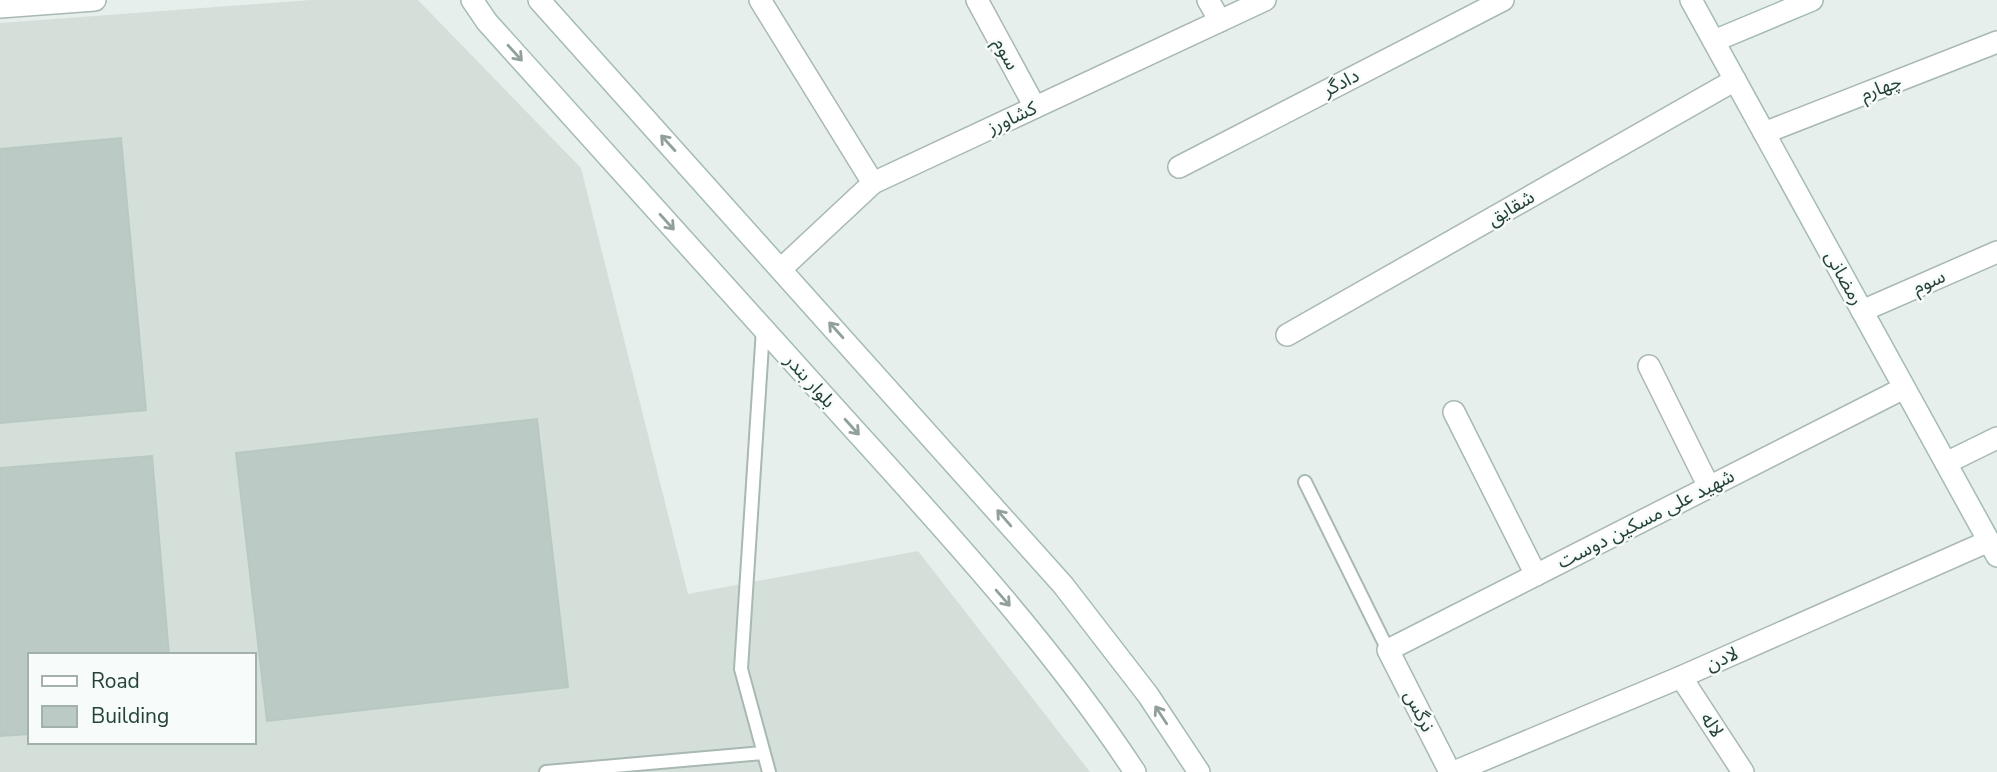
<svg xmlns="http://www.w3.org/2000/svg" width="1997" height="772" font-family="'Nunito Sans','Noto Sans Arabic',sans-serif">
<rect width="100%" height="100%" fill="#e6efeb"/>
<path fill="#d4dfda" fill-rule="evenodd" d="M311,0H418L581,168L688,594L918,551L1090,772H0V23ZM30,655H254V742H30Z"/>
<g fill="#bbcac4" stroke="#b8c9c2" stroke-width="2">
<path d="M121,138L146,410L0,423V149Z"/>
<path d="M537,419L568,687L267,721L236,453Z"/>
<path d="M152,456L169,655H30V734L0,736V468Z"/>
</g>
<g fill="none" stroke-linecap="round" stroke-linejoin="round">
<g stroke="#a8b8b2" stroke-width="16">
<g id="lane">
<path d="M763,329L741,669L769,772"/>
<path d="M1305,482L1388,650"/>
<path d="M546,772L763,753"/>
</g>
</g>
<g stroke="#a8b8b2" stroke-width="24">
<g id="street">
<path d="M760,0L873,183"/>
<path d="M977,0L1035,107"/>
<path d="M1208,0L1220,21"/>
<path d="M0,7L95,0"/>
<path d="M1764,133L1997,42"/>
<path d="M1179,167L1503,0"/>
<path d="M781,269L873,183L1265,0"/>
<path d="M1862,311L1997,252"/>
<path d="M1287,335L1735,80"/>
<path d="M1649,366L1709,487"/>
<path d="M1454,412L1536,575"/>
<path d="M1946,463L1997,438"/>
<path d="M1681,677L1743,772"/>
<path d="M1450,772L1388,650L1904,388"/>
<path d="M1454,772L1681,677L1989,541"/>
</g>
</g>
<g stroke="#a4bbb3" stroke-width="24">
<g id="secondary">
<path d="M472,0L487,22C605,153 724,285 842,416C945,530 1050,643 1135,772"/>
<path d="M539,0L1063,585L1148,695L1199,772"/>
<path d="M1691,0L1997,556"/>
<path d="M1714,41L1812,0"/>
</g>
</g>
<use href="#lane" stroke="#fff" stroke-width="12"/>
<use href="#street" stroke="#fff" stroke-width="21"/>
<use href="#secondary" stroke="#fff" stroke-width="21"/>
</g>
<defs><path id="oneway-shaft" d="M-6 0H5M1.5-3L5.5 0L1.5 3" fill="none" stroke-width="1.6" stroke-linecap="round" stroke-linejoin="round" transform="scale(1.75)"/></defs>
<g stroke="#92a09c">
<use href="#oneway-shaft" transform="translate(515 53) rotate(48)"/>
<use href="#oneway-shaft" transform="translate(668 143) rotate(-132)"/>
<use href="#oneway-shaft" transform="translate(667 222) rotate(48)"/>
<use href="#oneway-shaft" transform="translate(836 330) rotate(-132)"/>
<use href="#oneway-shaft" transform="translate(852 427) rotate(48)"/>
<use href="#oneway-shaft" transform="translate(1004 518) rotate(-131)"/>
<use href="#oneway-shaft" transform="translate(1003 598) rotate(49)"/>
<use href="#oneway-shaft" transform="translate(1161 715) rotate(-123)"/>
</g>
<g text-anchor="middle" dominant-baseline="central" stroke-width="5" stroke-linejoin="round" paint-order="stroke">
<g font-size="19" fill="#24423a" stroke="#f7fbf9">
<text transform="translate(1006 54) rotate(62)">سوم</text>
<text transform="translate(1341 83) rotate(-27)">دادگر</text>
<text transform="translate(1881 88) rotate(-21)">چهارم</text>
<text transform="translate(1012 118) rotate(-25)">کشاورز</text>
<text transform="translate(1511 208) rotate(-30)">شقایق</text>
<text transform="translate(1844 278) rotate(61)">رمضانی</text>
<text transform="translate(1929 282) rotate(-24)">سوم</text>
<text transform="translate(810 381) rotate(48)">بلوار بندر</text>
<text transform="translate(1646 519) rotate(-27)">شهید علی مسکین دوست</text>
<text transform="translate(1722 659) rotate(-24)">لادن</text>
<text transform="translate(1419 711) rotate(63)">نرگس</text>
<text transform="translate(1712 725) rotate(57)">لاله</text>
</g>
</g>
<rect x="28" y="653" width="228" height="91" fill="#f7fbf9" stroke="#a3b1ad" stroke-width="2"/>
<rect x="42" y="676" width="35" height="10" fill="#ffffff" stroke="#a3b1ad" stroke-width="2"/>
<text x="91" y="688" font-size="21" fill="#24423a">Road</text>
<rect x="42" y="706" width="35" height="21" fill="#bbcac4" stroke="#a3b1ad" stroke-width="2"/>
<text x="91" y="723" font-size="21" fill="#24423a">Building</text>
</svg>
